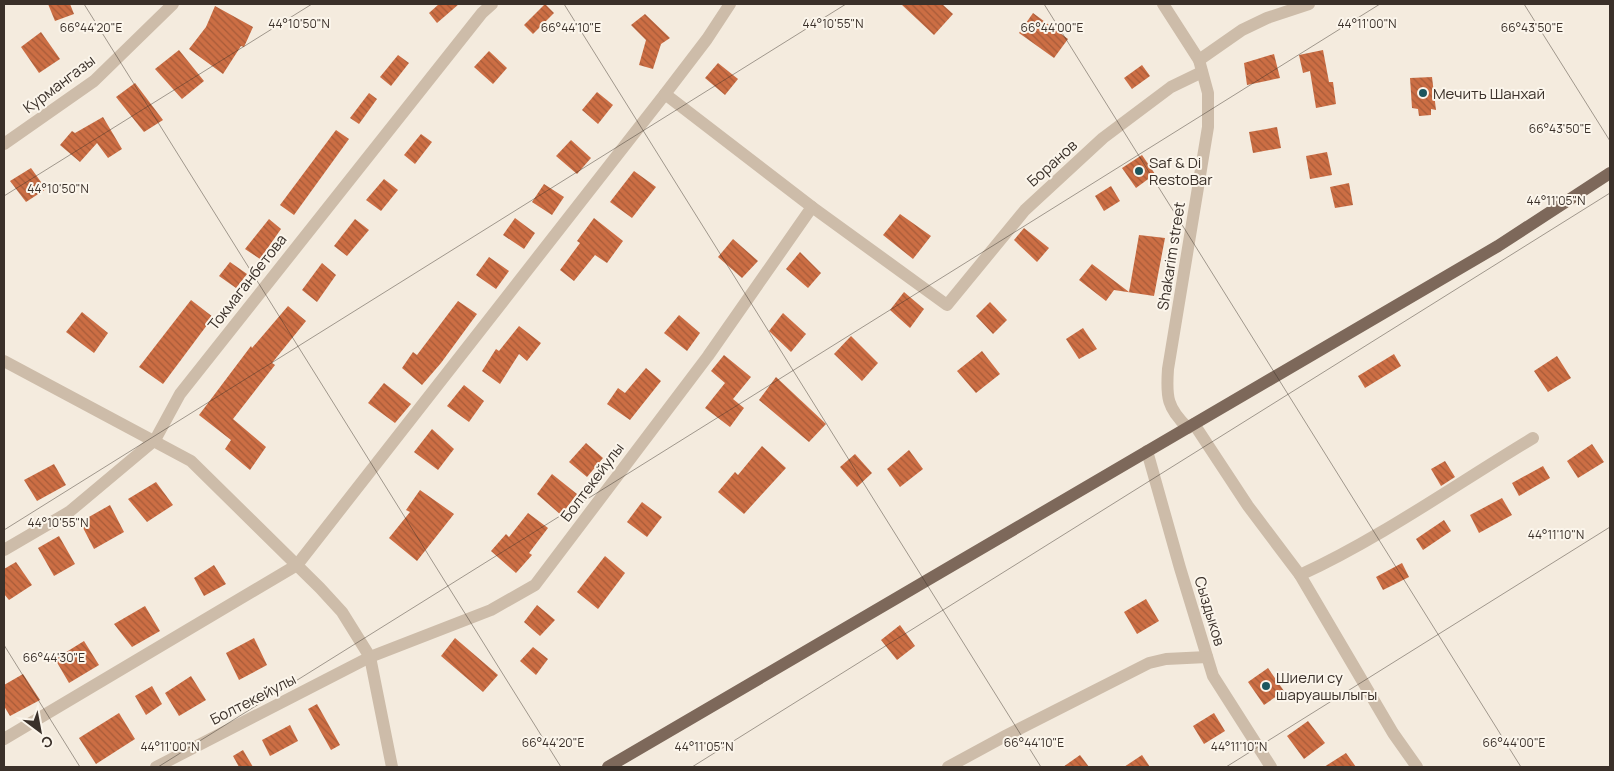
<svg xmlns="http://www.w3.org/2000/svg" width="1614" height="771" font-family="Manrope,sans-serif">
<defs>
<pattern id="building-back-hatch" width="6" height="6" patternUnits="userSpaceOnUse" patternTransform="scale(1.25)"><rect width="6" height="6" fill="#cc6e44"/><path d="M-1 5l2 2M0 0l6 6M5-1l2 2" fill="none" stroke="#a75b39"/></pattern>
</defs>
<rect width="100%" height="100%" fill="#f4ebde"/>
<g fill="url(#building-back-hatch)">
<path d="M48,4H70L74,14L55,21Z"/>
<path d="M439,4H459L437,23L429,13Z"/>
<path d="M545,4L554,13L533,34L524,25Z"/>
<path d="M901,4H942L953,14L934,35Z"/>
<path d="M215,6L253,27L244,47L241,46L223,74L189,49L206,27Z"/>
<path d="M1033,13L1068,39L1054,58L1019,33Z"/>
<path d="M645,14L670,38L661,44L653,69L639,65L646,40L631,25Z"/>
<path d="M41,32L60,59L39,73L21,47Z"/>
<path d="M179,50L204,81L182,99L155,69Z"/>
<path d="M1323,50L1329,82H1333L1336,104L1316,108L1310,71L1303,73L1299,55Z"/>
<path d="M489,51L507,68L493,84L474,67Z"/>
<path d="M1274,54L1280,78L1247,85L1244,63Z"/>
<path d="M398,55L409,63L391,86L380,77Z"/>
<path d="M718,63L738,79L725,95L705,78Z"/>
<path d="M1142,65L1150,76L1132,89L1124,78Z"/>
<path d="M1432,77L1436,110L1431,109V115L1419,116L1418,109L1412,108L1410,78Z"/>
<path d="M135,83L163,120L144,132L116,97Z"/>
<path d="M597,92L613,105L598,124L582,110Z"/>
<path d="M369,93L377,99L359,124L350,118Z"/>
<path d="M103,117L122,149L108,158L97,143L80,162L60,145L72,131L75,133Z"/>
<path d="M1277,127L1281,148L1253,153L1249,132Z"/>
<path d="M336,130L349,139L294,215L280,205Z"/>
<path d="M421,134L432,142L415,164L404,155Z"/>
<path d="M571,140L591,158L577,174L556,156Z"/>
<path d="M1327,152L1332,175L1310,179L1306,156Z"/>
<path d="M1142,155L1155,174L1136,188L1122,168Z"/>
<path d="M31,168L46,189L26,202L10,181Z"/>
<path d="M634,171L656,187L632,218L610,202Z"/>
<path d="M384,179L398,190L381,211L366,200Z"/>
<path d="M1349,183L1353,205L1335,208L1330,187Z"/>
<path d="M544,184L564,197L552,215L532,202Z"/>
<path d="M1111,186L1120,201L1104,211L1095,196Z"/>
<path d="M900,214L931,236L913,259L883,235Z"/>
<path d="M515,218L535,233L524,249L503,235Z"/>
<path d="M594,218L623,241L607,263L595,255L574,281L560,270L580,243L577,241Z"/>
<path d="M269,219L281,229L260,259L245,249Z"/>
<path d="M355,219L369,230L347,256L334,246Z"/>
<path d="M1024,228L1049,248L1037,262L1014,240Z"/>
<path d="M1139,235L1165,238L1154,296L1114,290L1106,301L1079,280L1092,264L1129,292Z"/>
<path d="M733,239L758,261L742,278L718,257Z"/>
<path d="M800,252L821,273L808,288L786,269Z"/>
<path d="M489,257L509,271L496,289L476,275Z"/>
<path d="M230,262L247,274L236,288L219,276Z"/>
<path d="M322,263L336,275L317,302L302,290Z"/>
<path d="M904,292L924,309L910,328L890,310Z"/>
<path d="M191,300L213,317L163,384L139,367Z"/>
<path d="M458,301L477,314L441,363L422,385L402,368L413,352L417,355Z"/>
<path d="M990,302L1007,320L993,334L976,316Z"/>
<path d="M288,306L306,321L272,363L275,365L233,419L266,447L250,470L225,449L231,440L199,415L251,346L252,348Z"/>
<path d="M82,312L108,333L94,353L66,332Z"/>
<path d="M783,313L806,334L791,352L769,331Z"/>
<path d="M679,315L700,333L687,351L664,333Z"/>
<path d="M519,326L541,343L527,361L519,354L500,384L482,371L496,349L499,351Z"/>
<path d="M1083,328L1097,349L1079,359L1066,339Z"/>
<path d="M851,336L878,363L862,381L834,354Z"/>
<path d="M982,351L1000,374L976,393L957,371Z"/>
<path d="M1394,354L1401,366L1365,388L1358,376Z"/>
<path d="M724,355L751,377L733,399L744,408L730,427L705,408L725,383L711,371Z"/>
<path d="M1557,356L1571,378L1548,392L1534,371Z"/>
<path d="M646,368L661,381L630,420L607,404L618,388L625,393Z"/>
<path d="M776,377L826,424L809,442L759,400Z"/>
<path d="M384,383L411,404L395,423L368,403Z"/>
<path d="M464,385L484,401L469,422L447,406Z"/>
<path d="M432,429L454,449L438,470L414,452Z"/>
<path d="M586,443L603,458L587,477L569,462Z"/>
<path d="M1592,444L1604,462L1578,478L1567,461Z"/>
<path d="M762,446L786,468L744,514L718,492L735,472L738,475Z"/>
<path d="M909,450L923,469L900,487L887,469Z"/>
<path d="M855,454L872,473L857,487L840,467Z"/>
<path d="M1445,461L1455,477L1441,486L1431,469Z"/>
<path d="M54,464L66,485L37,501L24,480Z"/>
<path d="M1543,466L1550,478L1519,496L1512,483Z"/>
<path d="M552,474L577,494L561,515L537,494Z"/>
<path d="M156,482L173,505L147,522L128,499Z"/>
<path d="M420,490L454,514L417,561L389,538L410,512L406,510Z"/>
<path d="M1502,498L1512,515L1479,533L1470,515Z"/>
<path d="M642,502L662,517L647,537L627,522Z"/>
<path d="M110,505L124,532L94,549L80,522Z"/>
<path d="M528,513L548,528L529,553L532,555L516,573L491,551L506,534L509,537Z"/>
<path d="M1444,520L1451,531L1423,550L1416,539Z"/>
<path d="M59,536L75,564L54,576L38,548Z"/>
<path d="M605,556L625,573L598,609L577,592Z"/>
<path d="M16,562L32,585L9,600L4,594V569Z"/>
<path d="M1402,563L1409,577L1383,590L1376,577Z"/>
<path d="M214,565L226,584L204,596L194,578Z"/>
<path d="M1146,599L1159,621L1137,634L1124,612Z"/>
<path d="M537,605L555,620L540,636L524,622Z"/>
<path d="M145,606L160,631L132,647L114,624Z"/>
<path d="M900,625L915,646L897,660L881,640Z"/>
<path d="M254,638L267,665L239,680L226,653Z"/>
<path d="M455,638L498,675L483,692L441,656Z"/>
<path d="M84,641L99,665L69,683L55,659Z"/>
<path d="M533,647L548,659L536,675L520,661Z"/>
<path d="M1268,668L1284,691L1264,705L1248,682Z"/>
<path d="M23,674L40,700L10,716L4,706V685Z"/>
<path d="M191,676L206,700L179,716L165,693Z"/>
<path d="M152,686L162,704L146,715L135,696Z"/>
<path d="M317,704L340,745L331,750L308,709Z"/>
<path d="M119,713L135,739L96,764L79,738Z"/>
<path d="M1214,713L1225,731L1204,744L1193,726Z"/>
<path d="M1308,721L1325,743L1304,759L1287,736Z"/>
<path d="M290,725L298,741L270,756L262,740Z"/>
<path d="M243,750L253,767H239L233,756Z"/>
<path d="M1346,753L1356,767H1324Z"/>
<path d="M1080,755L1089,767H1063Z"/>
<path d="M1142,755L1150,767H1124Z"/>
</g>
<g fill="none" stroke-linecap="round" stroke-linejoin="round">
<g stroke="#cdbca9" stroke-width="12">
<path d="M1163,4L1199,60L1208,93V127L1168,369C1166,397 1167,408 1188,428"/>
<path d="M1199,60L1242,30L1267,18L1309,4"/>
<path d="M4,144L94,81L173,4"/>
<path d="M812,207L947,305L1025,210L1103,138L1171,87L1202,72"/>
<path d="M4,361L191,461L320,588L342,612L370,657L392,767"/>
<path d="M1194,424L1248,506L1300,575C1379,539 1458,483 1533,438"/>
<path d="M1147,451L1180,568L1213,676L1271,767"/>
<path d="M4,550L69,512L155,440L180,394L482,13L492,4"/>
<path d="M1300,575L1393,733L1417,767"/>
<path d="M4,739L297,565L665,94"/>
<path d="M156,767L370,657L491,610L535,585L708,356L812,207L665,94L707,39L730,4"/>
<path d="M948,767L1007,735L1149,663L1166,659L1207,657"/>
</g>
<path stroke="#7d685a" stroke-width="12" d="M608,767L1498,246L1610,173"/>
</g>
<path fill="none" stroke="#3a3029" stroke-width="1" stroke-opacity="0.45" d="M84,4L561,767M564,4L1041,767M1044,4L1521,767M1524,4L1610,141M4,196L312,4M4,530L846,4M4,645L80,767M158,767L1380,4M692,767L1610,193M1226,767L1610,527"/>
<g fill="#1c565e" stroke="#fbf5eb" stroke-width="2">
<circle cx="1423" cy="93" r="5"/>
<circle cx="1139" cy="171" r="5"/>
<circle cx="1266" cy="686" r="5"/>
</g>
<g text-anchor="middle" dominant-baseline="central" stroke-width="4" stroke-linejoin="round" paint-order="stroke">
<g font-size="15" fill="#3a3029" stroke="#fbf5eb">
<text transform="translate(59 84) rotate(-37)">Курмангазы</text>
<text transform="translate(1052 163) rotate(-42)">Боранов</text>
<text transform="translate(1171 256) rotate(-81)">Shakarim street</text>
<text transform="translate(247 282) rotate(-52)">Токмаганбетова</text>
<text transform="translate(592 482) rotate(-53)">Болтекейулы</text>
<text transform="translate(1210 611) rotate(73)">Сыздыков</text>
<text transform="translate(253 699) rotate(-27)">Болтекейулы</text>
</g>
<g font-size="15" fill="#3a3029" stroke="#fbf5eb" text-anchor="start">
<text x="1433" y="93">Мечить Шанхай</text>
<text x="1149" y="162">Saf &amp; Di<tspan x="1149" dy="17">RestoBar</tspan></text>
<text x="1276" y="677">Шиели су<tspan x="1276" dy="17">шаруашылыгы</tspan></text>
</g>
</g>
<g font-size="12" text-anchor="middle" fill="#3a3029" stroke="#fbf5eb" stroke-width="4" stroke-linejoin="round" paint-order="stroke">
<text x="299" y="28">44°10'50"N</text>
<text x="1367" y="28">44°11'00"N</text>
<text x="833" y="28">44°10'55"N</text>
<text x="1532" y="32">66°43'50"E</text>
<text x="91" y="32">66°44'20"E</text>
<text x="571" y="32">66°44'10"E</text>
<text x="1052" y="32">66°44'00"E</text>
<text x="1560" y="133">66°43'50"E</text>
<text x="58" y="193">44°10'50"N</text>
<text x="1556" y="205">44°11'05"N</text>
<text x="58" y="527">44°10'55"N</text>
<text x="1556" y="539">44°11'10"N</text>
<text x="54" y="662">66°44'30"E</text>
<text x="553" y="747">66°44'20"E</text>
<text x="1034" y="747">66°44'10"E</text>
<text x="1514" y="747">66°44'00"E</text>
<text x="170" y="751">44°11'00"N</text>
<text x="704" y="751">44°11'05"N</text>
<text x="1239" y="751">44°11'10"N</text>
</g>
<rect width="1614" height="771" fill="none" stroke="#3a3029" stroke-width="10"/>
<g transform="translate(40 731) rotate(148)" stroke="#fbf5eb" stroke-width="4" paint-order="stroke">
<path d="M0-4L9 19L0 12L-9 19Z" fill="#3a3029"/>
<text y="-8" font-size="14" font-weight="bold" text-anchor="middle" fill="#3a3029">С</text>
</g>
</svg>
